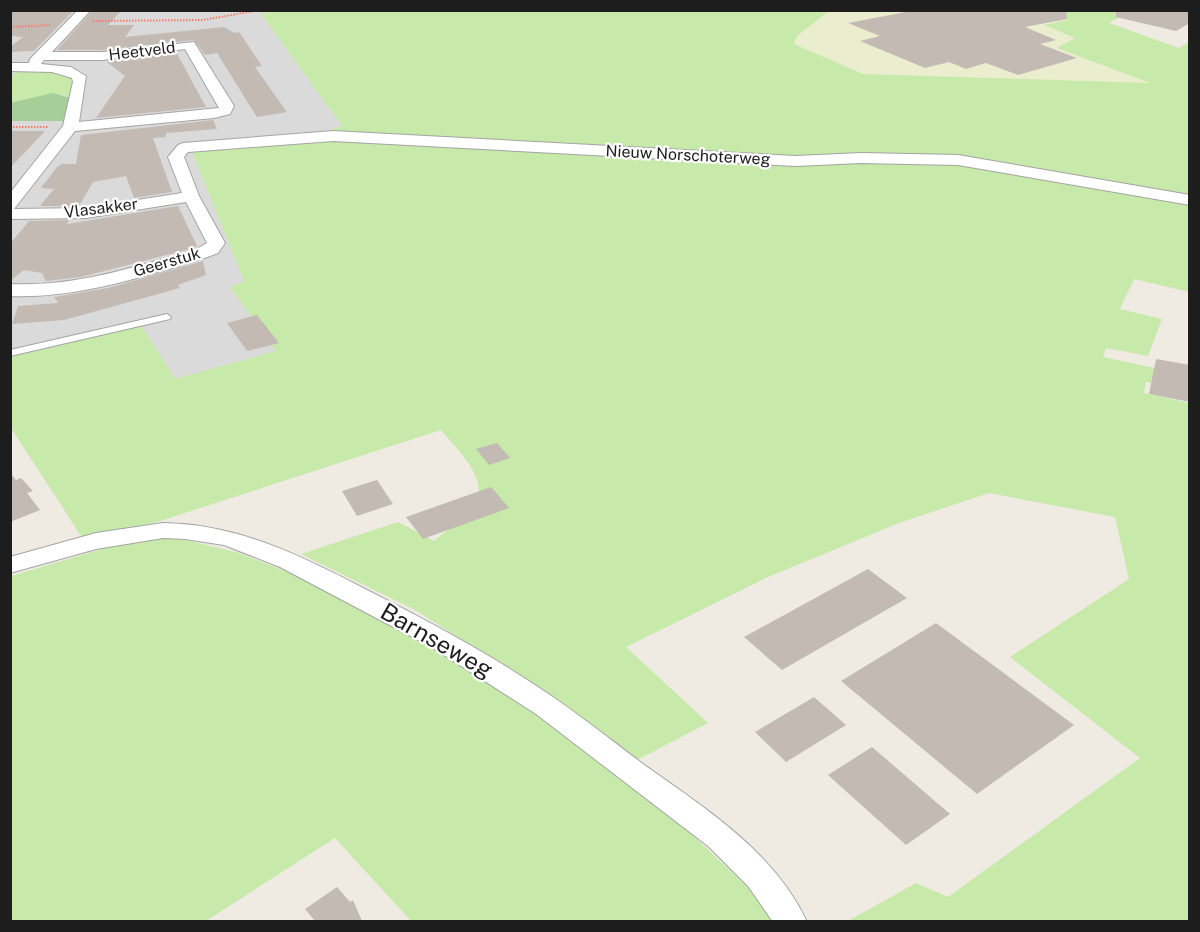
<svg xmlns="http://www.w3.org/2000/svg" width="1200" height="932" font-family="'Public Sans',sans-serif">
<rect width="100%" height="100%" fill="#efebe3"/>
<path fill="#dbdada" d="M10,11H283L365,142L285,352L173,385L135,330L11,357Z"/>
<path fill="#eaeece" d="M829,11H1047L1069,20L1045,25L1076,39L1058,47L1153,84L863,74L794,44L797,36Z"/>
<g fill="#c7e9a9">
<path d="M276,10L829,11L797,36L794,44L863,74L1150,83L1057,48L1075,38L1044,25L1068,20L1047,11H1131L1109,23L1179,48L1189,42V197L970,157L792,159L329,134L327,131L342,126L261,14Z"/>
<path d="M18,70H48L71,75L74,81L70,98L61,94L11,103V77Z"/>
<path d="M312,137L773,164L939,161L1189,203V292L1134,279L1120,309L1162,319L1148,356L1106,348L1103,357L1178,373V388L1146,382L1144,393L1189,403V921H848L916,883L948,897L1140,758L1010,657L1129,579L1115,517L989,493L899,523L768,577L626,647L708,723L637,760L540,689L415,610L301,554L398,522L434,541C446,530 465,520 474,507C492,480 457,450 441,430L157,522L83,539L11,428L10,357L141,325L175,379L276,351L230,287L244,281L191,149Z"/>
<path d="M154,539H181L236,552L296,575L510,690L686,829L754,893L773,921H411L335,838L206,921L11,922V576L122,543Z"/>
</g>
<path fill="#a6ce98" d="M53,93L70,98L64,121H11L10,103Z"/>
<g fill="#c3bab3">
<path d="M10,10H74L34,51L10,52V47L23,37L10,36Z"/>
<path d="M93,10H122L108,25H134L125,37L224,27L235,33L239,32L262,66L255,67L287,112L257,117L217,53L205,55L194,40L103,50H57Z"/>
<path d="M916,10H1066L1067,19L1025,27L1056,40L1040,44L1077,58L1018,75L986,63L966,69L949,62L925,68L860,41L880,36L848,23Z"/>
<path d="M1116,10H1190V23L1176,31L1116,17Z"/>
<path d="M176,52L206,107L96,118L125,76L107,62Z"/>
<path d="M213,120L217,129L166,133V137L153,138L172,192L134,198L126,176L93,182L79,206H40L54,189L41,188L57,167L62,164H76L81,135Z"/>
<path d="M10,131H45L10,168Z"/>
<path d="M178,206L197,246L194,248L81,277L46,281L42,273L24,270L10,281V244L29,221L69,220L67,224Z"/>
<path d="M203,261L206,275L178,285L180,288L64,320L12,324L18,306L58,303L54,297L108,288Z"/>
<path d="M257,315L279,343L247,351L227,323Z"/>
<path d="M1156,359L1190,365V402L1149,394Z"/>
<path d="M497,443L510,458L489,465L476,449Z"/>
<path d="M10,473L16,480L21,478L33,491L27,493L40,510L10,522Z"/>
<path d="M377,480L393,504L357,516L342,491Z"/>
<path d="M491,487L509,508L423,539L406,517Z"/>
<path d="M868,569L907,598L782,670L744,637Z"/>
<path d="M936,623L1074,725L977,794L841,681Z"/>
<path d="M814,697L846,725L786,762L755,732Z"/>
<path d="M872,747L950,814L906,845L828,775Z"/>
<path d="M337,887L350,902L353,900L362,921H315L305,909Z"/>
</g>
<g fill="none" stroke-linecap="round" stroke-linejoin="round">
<g stroke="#a4a4a4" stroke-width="2">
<path id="service" d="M167,314L171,317L170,319L10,356V350Z"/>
</g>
<g stroke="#a4a4a4" stroke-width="2">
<g id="minor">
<path d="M78,10H91L52,52H103L194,42L234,106L230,114L214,118L75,131L14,209L86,208L182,193L168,157L178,145L183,143L333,131L796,156L861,153L958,155L1190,195V205L958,165L861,163L796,166L333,141L188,152L184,157L199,196L225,243L218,253C201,260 183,265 165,270C114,285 64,298 10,296V284C75,287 134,267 195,250L207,243L186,202L86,218L10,219V193L63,126L73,82L72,78L52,72L10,71V63H29L30,59ZM185,49L219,108L79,122L86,76L71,67L41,64L44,60H103Z"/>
<path d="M163,523C238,524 302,556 367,590C428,621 488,653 544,691C577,713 607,737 639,761C701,806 773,849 807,922H773L748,886L708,846L536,714L433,648L280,567L224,545L185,539L163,538L96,549L10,573V557L96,533Z"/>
</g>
</g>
<g stroke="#f97c69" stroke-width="2" stroke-dasharray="1.5 1.5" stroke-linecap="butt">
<path d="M93,21L203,20L260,10"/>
<path d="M10,27L50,25"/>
<path d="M10,127H49"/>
</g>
<use href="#service" fill="#fff" fill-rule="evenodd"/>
<use href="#minor" fill="#fff" fill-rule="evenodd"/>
</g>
<g text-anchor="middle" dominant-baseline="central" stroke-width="4.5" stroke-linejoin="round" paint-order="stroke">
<g font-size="16" fill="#1d1d1d" stroke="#fff">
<text transform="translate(142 51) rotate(-7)">Heetveld</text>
<text transform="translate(688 155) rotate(3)">Nieuw Norschoterweg</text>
<text transform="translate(101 208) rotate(-7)">Vlasakker</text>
<text transform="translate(167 262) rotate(-16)">Geerstuk</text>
</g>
<g font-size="24" fill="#1d1d1d" stroke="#fff">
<text transform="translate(437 640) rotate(30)">Barnseweg</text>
</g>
</g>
<rect width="1200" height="932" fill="none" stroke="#1d1d1d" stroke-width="24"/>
</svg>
